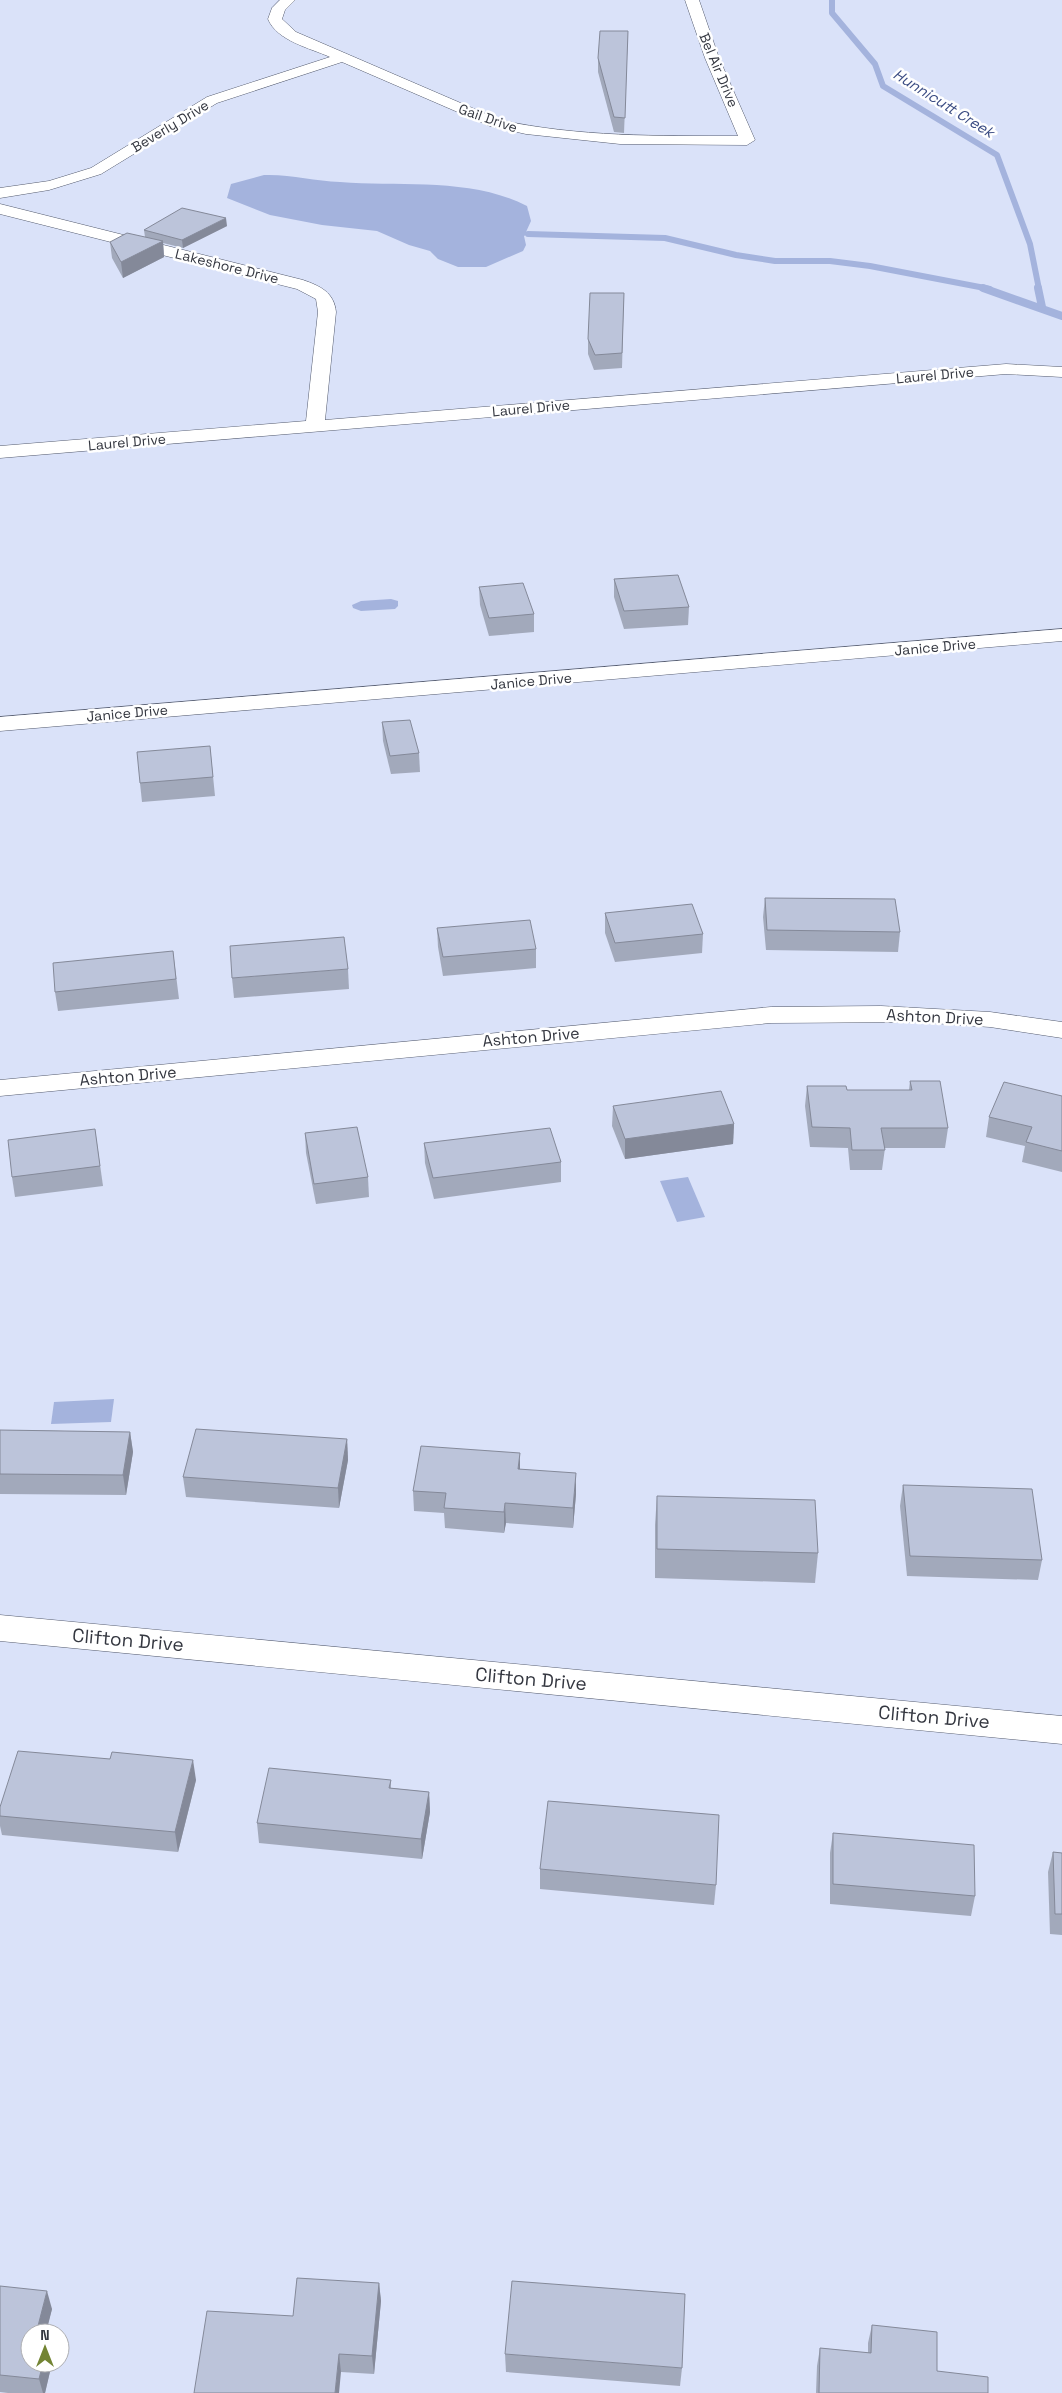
<svg xmlns="http://www.w3.org/2000/svg" width="1062" height="2393" font-family="'Space Grotesk',sans-serif">
<rect width="100%" height="100%" fill="#dae2f9"/>
<g fill="#a4b3dd">
<path d="M264,175C290,174 314,181 340,182C402,187 470,177 527,206L531,221L526,232L528,234L524,236L526,245L523,251L486,267H458L438,259L430,251L409,245L377,231L322,225L270,215L227,198L231,184Z"/>
<path d="M391,599L398,601V606L395,609L361,611L353,608L352,605L361,601Z"/>
<path d="M688,1177L705,1217L677,1222L660,1181Z"/>
<path d="M114,1399L111,1422L51,1424L54,1402Z"/>
</g>
<g fill="none" stroke-linecap="round" stroke-linejoin="round">
<g stroke="#a4b3dd" stroke-width="6">
<path d="M832,0V13L875,64L883,86L997,155L1030,244L1039,289"/>
<path d="M528,234L665,238L736,255L775,261H830L870,266L990,289"/>
</g>
<g stroke="#a4b3dd" stroke-width="8">
<path d="M983,288L1062,316"/>
<path d="M1038,288L1042,307"/>
</g>
<g stroke="#545b6e" stroke-width="1">
<g id="minor">
<path d="M280,0H295L285,10L282,19L296,32L500,120C578,137 658,136 738,136L705,58L685,0H699L719,58L755,140L747,145L620,144L526,134L490,126L342,62L217,103L101,174L49,190L0,198V188L49,181L91,168L207,97L330,57C310,48 277,41 268,19L272,8Z"/>
<path d="M0,204L303,280C320,286 334,292 336,312L325,420L1006,364L1062,367V377L1006,374L0,458V446L306,421L318,312L316,299L297,289L0,214Z"/>
<path d="M1062,629V641L0,731V717Z"/>
<path d="M881,1006L990,1012L1062,1022V1038L990,1027L917,1022L771,1023L0,1096V1080L771,1007Z"/>
<path d="M0,1615L1062,1716V1744L0,1641Z"/>
</g>
</g>
<use href="#minor" fill="#fff" fill-rule="evenodd"/>
</g>
<g fill="#a2a9bb">
<path d="M628,31L624,133L614,132L598,72V58Z"/>
<path d="M227,226L183,248L163,243L164,257L123,278L112,258L110,242L145,237L144,230Z"/>
<path d="M624,293L622,368L594,370L588,354V339Z"/>
<path d="M614,579L689,607L688,625L624,629L614,597Z"/>
<path d="M479,587L534,614V632L489,636L480,605Z"/>
<path d="M382,722L419,753L420,772L391,774L383,741Z"/>
<path d="M210,746L215,796L142,802L140,783Z"/>
<path d="M765,898L900,932L898,952L766,950L763,917Z"/>
<path d="M605,913L703,934L702,953L615,962L605,933Z"/>
<path d="M437,928L536,949V968L443,976L438,947Z"/>
<path d="M173,951L179,999L58,1011L55,992Z"/>
<path d="M348,969L349,989L234,998L232,978Z"/>
<path d="M910,1081L948,1128L945,1148H885L882,1170H850L848,1148L810,1147L805,1106L807,1086L847,1090H909Z"/>
<path d="M1062,1096V1172L1022,1162L1025,1146L986,1137L989,1117Z"/>
<path d="M613,1106L734,1124L733,1144L625,1159L612,1126Z"/>
<path d="M95,1129L103,1186L15,1197L12,1177Z"/>
<path d="M305,1133L368,1177L369,1197L316,1204L306,1153Z"/>
<path d="M424,1143L561,1162V1182L434,1199L425,1163Z"/>
<path d="M0,1430L130,1432L133,1452L126,1495L0,1494Z"/>
<path d="M347,1439L348,1460L339,1508L186,1497L183,1477Z"/>
<path d="M520,1469L576,1494L573,1528L506,1523L504,1533L445,1528L444,1513L414,1511L413,1491Z"/>
<path d="M903,1485L1042,1560L1038,1580L907,1576L900,1506Z"/>
<path d="M657,1496L818,1553L815,1583L655,1578V1525Z"/>
<path d="M196,1780L178,1852L2,1835L0,1826V1807Z"/>
<path d="M391,1780V1788L429,1792L430,1812L422,1859L259,1843L257,1823Z"/>
<path d="M833,1833L975,1896L971,1916L830,1904V1853Z"/>
<path d="M1053,1852L1062,1853V1935L1050,1934L1048,1872Z"/>
<path d="M540,1869L716,1885L714,1905L540,1889Z"/>
<path d="M379,2283L381,2301L374,2374L341,2372L293,2316Z"/>
<path d="M0,2286L52,2309L47,2327L52,2363L45,2393H8L0,2392Z"/>
<path d="M872,2325L937,2371L988,2393H816L817,2366L820,2348L868,2353V2343Z"/>
<path d="M505,2354L682,2368L680,2386L506,2372Z"/>
</g>
<g fill="#848999">
<path d="M226,218L227,226L183,248L182,240Z"/>
<path d="M163,241L164,257L123,278L121,262Z"/>
<path d="M734,1124L733,1144L625,1159V1139Z"/>
<path d="M130,1432L133,1452L126,1495L123,1475Z"/>
<path d="M347,1439L348,1460L339,1508L338,1488Z"/>
<path d="M520,1453V1474L518,1469Z"/>
<path d="M576,1473V1494L573,1528V1508Z"/>
<path d="M505,1503L506,1523L504,1533V1512Z"/>
<path d="M193,1760L196,1780L178,1852L175,1832Z"/>
<path d="M429,1792L430,1812L422,1859L421,1839Z"/>
<path d="M379,2283L381,2301L374,2374L372,2356Z"/>
<path d="M47,2291L52,2309L46,2333L38,2326Z"/>
<path d="M339,2354L341,2372L339,2393H335Z"/>
<path d="M43,2363H52L45,2393H43L39,2379Z"/>
</g>
<g fill="#bcc4da" stroke="#848999">
<path d="M600,31H628L625,118L614,117L598,58Z"/>
<path d="M182,208L226,218L182,240L144,230Z"/>
<path d="M127,233L163,241L121,262L110,242Z"/>
<path d="M590,293H624L622,353L595,355L588,339Z"/>
<path d="M678,575L689,607L624,611L614,579Z"/>
<path d="M523,583L534,614L489,618L479,587Z"/>
<path d="M410,720L419,753L390,756L382,722Z"/>
<path d="M210,746L213,777L140,783L137,752Z"/>
<path d="M765,898L895,899L900,932L767,930Z"/>
<path d="M692,904L703,934L615,943L605,913Z"/>
<path d="M530,920L536,949L443,957L437,928Z"/>
<path d="M344,937L348,969L232,978L230,946Z"/>
<path d="M173,951L176,979L55,992L53,963Z"/>
<path d="M910,1081H940L948,1128H881L885,1150H852L850,1128L812,1127L807,1086H846L847,1090H912Z"/>
<path d="M1004,1082L1062,1096V1151L1026,1142L1032,1127L989,1117Z"/>
<path d="M721,1091L734,1124L625,1139L613,1106Z"/>
<path d="M357,1127L368,1177L314,1184L305,1133Z"/>
<path d="M550,1128L561,1162L433,1178L424,1143Z"/>
<path d="M95,1129L100,1166L12,1177L8,1140Z"/>
<path d="M196,1429L347,1439L338,1488L183,1477Z"/>
<path d="M0,1430L130,1432L123,1475L0,1474Z"/>
<path d="M421,1446L520,1453L518,1469L576,1473L573,1508L505,1503L504,1512L444,1508L446,1493L413,1491Z"/>
<path d="M903,1485L1032,1489L1042,1560L910,1556Z"/>
<path d="M657,1496L815,1500L818,1553L657,1549Z"/>
<path d="M18,1751L110,1759L112,1752L193,1760L175,1832L0,1816V1807Z"/>
<path d="M269,1768L391,1780L389,1788L429,1792L421,1839L257,1823Z"/>
<path d="M548,1801L719,1815L716,1885L540,1869Z"/>
<path d="M833,1833L974,1845L975,1896L833,1884Z"/>
<path d="M1053,1852L1062,1853V1914H1055Z"/>
<path d="M297,2278L379,2283L372,2356L339,2354L335,2393H194L207,2311L293,2316Z"/>
<path d="M512,2281L685,2294L682,2368L505,2354Z"/>
<path d="M0,2286L47,2291L38,2326L52,2327L50,2333H30V2363H43L39,2379L0,2375Z"/>
<path d="M872,2325L937,2332V2371L988,2377V2393H819L820,2348L871,2353Z"/>
</g>
<g text-anchor="middle" dominant-baseline="central" stroke-width="5" stroke-linejoin="round" paint-order="stroke">
<g font-size="14" fill="#343740" stroke="#fff">
<text transform="translate(719 70) rotate(67)">Bel Air Drive</text>
<text transform="translate(488 118) rotate(19)">Gail Drive</text>
<text transform="translate(170 126) rotate(-31)">Beverly Drive</text>
<text transform="translate(227 266) rotate(14)">Lakeshore Drive</text>
<text transform="translate(935 375) rotate(-5)">Laurel Drive</text>
<text transform="translate(531 408) rotate(-5)">Laurel Drive</text>
<text transform="translate(127 442) rotate(-5)">Laurel Drive</text>
<text transform="translate(935 647) rotate(-5)">Janice Drive</text>
<text transform="translate(531 681) rotate(-5)">Janice Drive</text>
<text transform="translate(127 713) rotate(-5)">Janice Drive</text>
</g>
<g font-size="15" font-style="italic" fill="#3b4c83" stroke="#fff">
<text transform="translate(944 103) rotate(32)">Hunnicutt Creek</text>
</g>
<g font-size="16" fill="#343740" stroke="#fff">
<text transform="translate(935 1017) rotate(3)">Ashton Drive</text>
<text transform="translate(531 1037) rotate(-5)">Ashton Drive</text>
<text transform="translate(128 1076) rotate(-5)">Ashton Drive</text>
</g>
<g font-size="19" fill="#343740" stroke="#fff">
<text transform="translate(128 1640) rotate(5)">Clifton Drive</text>
<text transform="translate(531 1679) rotate(5)">Clifton Drive</text>
<text transform="translate(934 1717) rotate(5)">Clifton Drive</text>
</g>
</g>
<g transform="translate(45 2348)"><circle r="24" fill="#ffffff" stroke="#aeafb3"/>
<path d="M0-4L9 19L0 12L-9 19Z" fill="#738433"/>
<text y="-8" font-size="14" font-weight="bold" text-anchor="middle" fill="#343740">N</text>
</g>
</svg>
